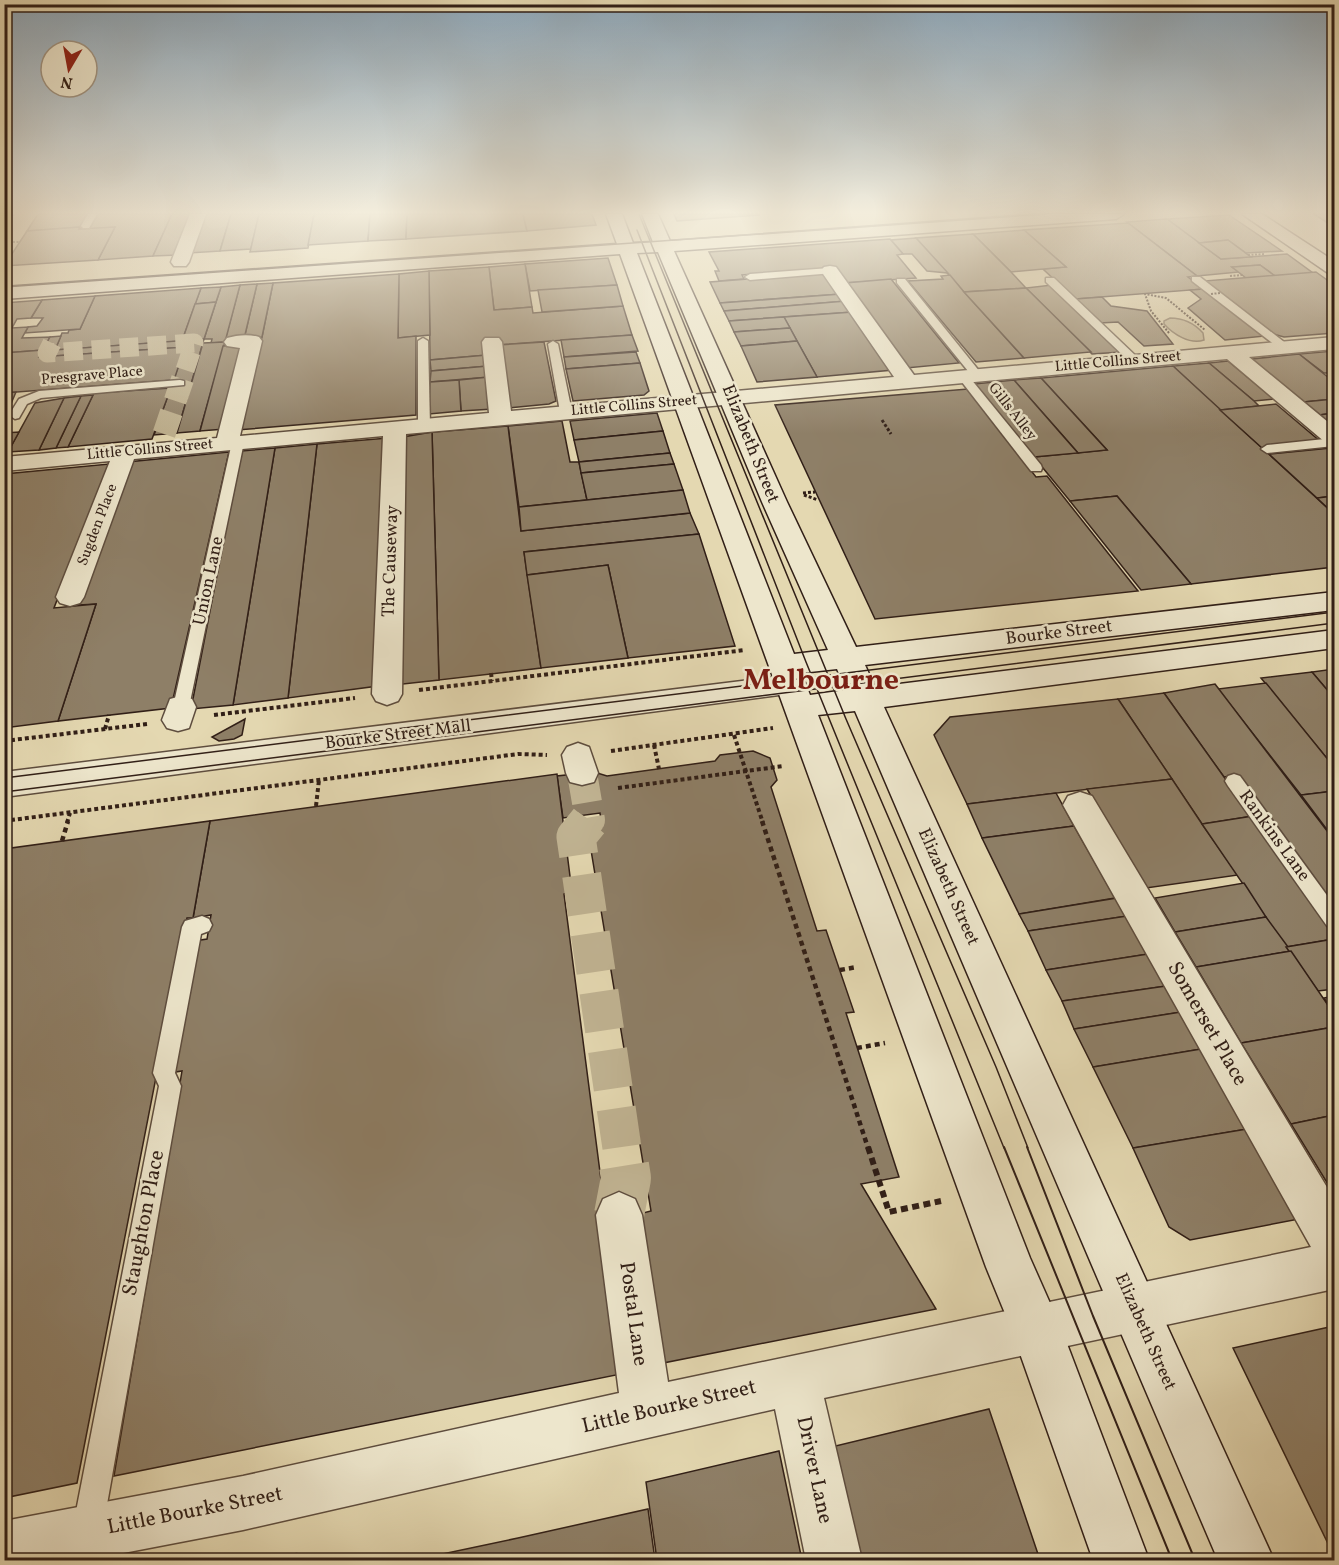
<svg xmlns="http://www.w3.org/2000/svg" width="1339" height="1565" font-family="Vollkorn,serif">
<rect width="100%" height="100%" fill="#e4d8b1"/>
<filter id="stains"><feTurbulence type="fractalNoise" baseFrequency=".00333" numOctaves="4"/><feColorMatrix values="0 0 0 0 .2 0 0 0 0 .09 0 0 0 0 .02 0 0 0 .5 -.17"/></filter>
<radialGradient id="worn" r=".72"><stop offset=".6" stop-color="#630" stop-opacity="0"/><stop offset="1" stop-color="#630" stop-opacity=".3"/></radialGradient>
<path fill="#c6b997" stroke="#7c6c57" stroke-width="1.5" d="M1170,318C1184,318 1194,323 1203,333L1204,340C1190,345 1173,334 1164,324V321Z"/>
<g fill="#8e7f67" stroke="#311f17" stroke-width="1.5">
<path d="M38,214H87L80,227L27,231Z"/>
<path d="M98,214H172L153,256L98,260L115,227L89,229Z"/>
<path d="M172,214H193L178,255L153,256Z"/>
<path d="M203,214H231L220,251L189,253Z"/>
<path d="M231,214H259L251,249L220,251Z"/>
<path d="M259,214H314L308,248L250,252Z"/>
<path d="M314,214H370L368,241L308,245Z"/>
<path d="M370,214H407L406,239L368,241Z"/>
<path d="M407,214H523L527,231L406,239Z"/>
<path d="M523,214H592L596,225L527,231Z"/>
<path d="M674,214H759V215L677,221Z"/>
<path d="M1314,214H1334V227Z"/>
<path d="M1229,215L1282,251L1246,253L1228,240L1199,243L1167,219Z"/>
<path d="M1167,219L1221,259L1287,254L1313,273L1275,276L1260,265L1232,267L1239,272L1197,276L1127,222Z"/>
<path d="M1128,223L1197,276L1188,277L1204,289L1075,299L1043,269L1066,267L1024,230Z"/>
<path d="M80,227L79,229L115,227L98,260L4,266L27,231Z"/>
<path d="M1024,230L1066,267L1011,272L973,234Z"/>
<path d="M973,234L1011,272L1026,288L964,292L916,238Z"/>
<path d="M916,238L948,273L927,271L912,254H903L891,240Z"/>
<path d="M890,239L903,254L897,255L916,278L845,283L835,268L742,275L744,279L719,281L715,271H719L709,252Z"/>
<path d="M1228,240L1251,257L1221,259L1199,243Z"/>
<path d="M608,258L617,285L530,291L525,264Z"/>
<path d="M525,264L532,307L494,310L489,267Z"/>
<path d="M1260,265L1275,276L1246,278L1232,267Z"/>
<path d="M489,267L494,310L532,307L533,313L623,306L632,335L498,345L487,355L430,360L429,271Z"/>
<path d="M429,271L430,335L398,338L399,274Z"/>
<path d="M1316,272L1334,285V333L1284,337L1273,334L1204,281Z"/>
<path d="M827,273L841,294L720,303L710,282Z"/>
<path d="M399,274L398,338L416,336V415L237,430L262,337L273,283Z"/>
<path d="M950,275L964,292L1024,358L976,362L908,281L943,279L941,276Z"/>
<path d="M891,279L959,363L906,368L845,283Z"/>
<path d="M273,283L262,337L244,339L257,284Z"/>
<path d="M257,284L244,339L225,340L240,285Z"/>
<path d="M240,285L225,342L211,343L212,339H204L221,287Z"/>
<path d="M617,285L623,306L542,312L538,290Z"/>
<path d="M1052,285L1121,352L1092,354L1026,288Z"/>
<path d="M221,287L216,302L195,304L201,288Z"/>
<path d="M201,288L182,341L55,350L62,333H68L69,330L80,329L95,296Z"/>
<path d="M1026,288L1091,352L1024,358L964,292Z"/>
<path d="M1204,289L1265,336L1225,340L1188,308L1201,299L1190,290Z"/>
<path d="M841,294L846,301L724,311L720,303Z"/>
<path d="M95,296L80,329L25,333L28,327L37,326L43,318H31L42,300Z"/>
<path d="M1102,297L1111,306L1147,311L1173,344L1144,346L1118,322L1100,323L1075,299Z"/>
<path d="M42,300L31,318L17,319L12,328L28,327L22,338L50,337L43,350L4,353V303Z"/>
<path d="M846,301L853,312L729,321L724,311Z"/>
<path d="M216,302L204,339L182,341L195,304Z"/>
<path d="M853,312L893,370L817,377L784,317Z"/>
<path d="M784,317L790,328L734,332L729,321Z"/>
<path d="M790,328L797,341L741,346L734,332Z"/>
<path d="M632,335L638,351L564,357L561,340Z"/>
<path d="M61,336L55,350L204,339L177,433L154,435L185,347L39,357L50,337Z"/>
<path d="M797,341L817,377L757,382L741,346Z"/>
<path d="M225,342L200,431L177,433L203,343Z"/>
<path d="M544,342L556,401L549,404L507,408L498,345Z"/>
<path d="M246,344L225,429L200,431L223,346Z"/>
<path d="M185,347L174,380L4,393V353L43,350L39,357Z"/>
<path d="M1334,351V373H1324L1299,354Z"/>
<path d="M636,352L640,363L566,369L564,357Z"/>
<path d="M1299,354L1334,382V399L1303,402L1253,362L1252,359Z"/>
<path d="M487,355L488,366L431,371L430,360Z"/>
<path d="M1228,361L1274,399L1254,401L1209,363Z"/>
<path d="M640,363L649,391L644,395L573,401L566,369Z"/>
<path d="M1209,363L1254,401L1259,406L1220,410L1173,366Z"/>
<path d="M488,366L489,377L430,382L431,371Z"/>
<path d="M1173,366L1334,514V567L1191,584L1117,496L1070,501L1034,457L1107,450L1041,378Z"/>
<path d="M489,377L493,409L461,411L459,380Z"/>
<path d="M1041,378L1107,450L1078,453L1014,380Z"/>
<path d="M459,380L461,411L429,414L430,382Z"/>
<path d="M1014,380L1078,453L1034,457L974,384Z"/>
<path d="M171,388L152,439L68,447L94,393Z"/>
<path d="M968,389L1036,477L1047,476L1138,591L875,619L775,405Z"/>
<path d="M16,392L10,406H4V393Z"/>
<path d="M93,395L68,447L56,448L81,396Z"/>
<path d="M81,396L56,448L39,450L64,398Z"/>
<path d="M64,398L39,450L8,452L35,403Z"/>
<path d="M1334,399V413L1319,415L1303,402Z"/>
<path d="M1276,404L1321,442L1262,448L1220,410Z"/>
<path d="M657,413L663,431L574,440L570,421Z"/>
<path d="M1334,413V428L1319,415Z"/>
<path d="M562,421L570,462H579L587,500L519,507L508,426Z"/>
<path d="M508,426L521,531L690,513L699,534L524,552L541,668L439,680L432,432Z"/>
<path d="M663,431L670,453L579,462L574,440Z"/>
<path d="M19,432L8,452L4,453V433Z"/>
<path d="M432,432L439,680L394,685L403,437Z"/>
<path d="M388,438L378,686L288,698L317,444Z"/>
<path d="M317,444L288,698L233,705L275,448Z"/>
<path d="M275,448L233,705L191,709L241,451Z"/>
<path d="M1331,448L1334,451V496L1317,498L1269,454Z"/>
<path d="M229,452L171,708L58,721L96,604L79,605L127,462Z"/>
<path d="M670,453L674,464L581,473L579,462Z"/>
<path d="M109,464L54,608L96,604L58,721L4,728V474Z"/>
<path d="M674,464L683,490L587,500L581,473Z"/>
<path d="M683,490L690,513L521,531L519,507Z"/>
<path d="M1117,496L1191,584L1141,590L1070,501Z"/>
<path d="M1334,496V514L1317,498Z"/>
<path d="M699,534L735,646L628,658L608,565L527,575L524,552Z"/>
<path d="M608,565L628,658L541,668L527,575Z"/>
<path d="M1334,669V698L1312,672Z"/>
<path d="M1312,672L1334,698V767L1261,678Z"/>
<path d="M1266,683L1334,767V791L1301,795L1218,689Z"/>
<path d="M1215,684L1334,840V907L1238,775L1224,777L1164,693Z"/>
<path d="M1164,693L1224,777L1253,816L1202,824L1118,699Z"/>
<path d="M1118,699L1172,779L967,804L934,735L950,717Z"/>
<path d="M245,719L242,735L234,739L219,741L212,737Z"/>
<path d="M753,751L770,758L777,780L771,787L817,931L826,930L854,1012L846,1013L899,1177L861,1184L936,1309L653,1365L639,1214L651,1211L589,838L595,831L602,827L600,813L563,818L557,776L594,772L607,776L715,761L720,755Z"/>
<path d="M557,774L572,892L564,894L626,1373L114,1476L182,1071L169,1073L194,941L207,939L211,915L193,918L210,821Z"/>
<path d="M1172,779L1202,824L1238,875L1146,888L1087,789Z"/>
<path d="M1334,791V839L1301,795Z"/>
<path d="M1056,793L1074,826L982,838L967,804Z"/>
<path d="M1253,816L1334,933V939L1286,947L1202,824Z"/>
<path d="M210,821L193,918H187L77,1483L4,1498V849Z"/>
<path d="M1074,826L1115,898L1019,914L982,838Z"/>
<path d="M1244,883L1266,917L1175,932L1155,898Z"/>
<path d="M1117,898L1127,916L1028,931L1019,914Z"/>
<path d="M1127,916L1148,954L1046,970L1028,931Z"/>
<path d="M1266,917L1291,951L1196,967L1175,932Z"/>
<path d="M1334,939V989L1318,991L1286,947Z"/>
<path d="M1291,951L1334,1014V1027L1241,1043L1196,967Z"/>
<path d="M1148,954L1166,986L1062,1001L1046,970Z"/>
<path d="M1166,986L1181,1012L1074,1029L1062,1001Z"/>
<path d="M1334,996V1014L1324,998Z"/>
<path d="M1181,1012L1201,1049L1093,1067L1074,1029Z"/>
<path d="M1334,1027V1115L1291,1124L1241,1043Z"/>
<path d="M1201,1049L1247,1129L1133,1148L1093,1067Z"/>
<path d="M1334,1115V1194L1291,1124Z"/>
<path d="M1247,1129L1299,1219L1190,1240L1169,1227L1133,1148Z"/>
<path d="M1334,1326V1556L1233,1348Z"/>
<path d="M989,1409L1040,1560H848L823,1449Z"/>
<path d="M779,1451L802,1560H657L646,1482Z"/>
<path d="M648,1509L655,1560H414L518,1538Z"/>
</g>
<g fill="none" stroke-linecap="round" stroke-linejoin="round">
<path stroke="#c0b392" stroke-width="19" stroke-dasharray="19 9" stroke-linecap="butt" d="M52,343L47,353L194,343L185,370"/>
<path stroke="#c0b392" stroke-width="23" stroke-dasharray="23 12" stroke-linecap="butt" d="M164,434L186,369"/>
<path stroke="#c0b392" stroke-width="30" stroke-dasharray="30 15" stroke-linecap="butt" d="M582,773L590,820L588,823"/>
<path stroke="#c0b392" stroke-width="39" stroke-dasharray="39 20" stroke-linecap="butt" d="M589,821L576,837L622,1148"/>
<path stroke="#c0b392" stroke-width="50" stroke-dasharray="50 25" stroke-linecap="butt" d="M619,1215L626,1178L621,1147"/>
<g stroke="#5e4d3e" stroke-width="3">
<g id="lane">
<path d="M88,214H97L89,228H83L81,226Z"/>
<path d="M830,268L833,269V273L750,280L745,277L750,274Z"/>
<path d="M1192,277H1200L1288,345V349H1280L1192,281Z"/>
<path d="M1046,278H1054L1138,358V362H1130L1046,282Z"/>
<path d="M897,279H905L980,372V376H972L897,283Z"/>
<path d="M423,338L428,341L430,425L424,429L418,425V341Z"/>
<path d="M553,341L558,344L572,412L566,416L560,412L548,344Z"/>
<path d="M962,372L966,373L1041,465L1042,468L1041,471H1031L958,377V373Z"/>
<path d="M180,380L184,381V385L41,398L27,404L19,418L15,419L9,415L19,399L39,391Z"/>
<path d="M238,438L244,442L189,707L187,711H175L173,707L232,442Z"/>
<path d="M1334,438V446L1267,453L1261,449L1267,445Z"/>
<path d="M1234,774L1240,776L1334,905V928L1327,926L1228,786L1225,781L1228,776Z"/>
<path d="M202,916L209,919L212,925L209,931L201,934L175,1073L181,1086L103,1527L99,1538L88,1542L77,1538L73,1527L159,1086L153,1073L182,927L185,921Z"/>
</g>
</g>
<g stroke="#5e4d3e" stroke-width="3">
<g id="street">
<path d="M190,214H206L189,262L186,266H174L171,262Z"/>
<path d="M830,266L836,267L914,375L1334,337V349L1249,357L1334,427V445L1326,443L1227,359L406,434L402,694L398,701L387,705L376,701L372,694L383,436L134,459L84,597L80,603L70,606L60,603L56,597L110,461L4,471V457L217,438L240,348L227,346L224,342L227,338C237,335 249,334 259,337L262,341L240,436L489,413L482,342L485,338H499L502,342L511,411L894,377L821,271L824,267Z"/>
<path d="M791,675L802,678L806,685L802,692L4,797V772Z"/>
<path d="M181,696L192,699L196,707L189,728L178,731L167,728L162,720L170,699Z"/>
<path d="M578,743L589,747L598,773L594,782L582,785L570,782L566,773L562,755L567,747Z"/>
<path d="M1080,792L1092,796L1334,1199V1289L824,1398L862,1560H806L775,1409L243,1530L87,1560H4V1521L243,1476L619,1393L596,1215L603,1199L619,1192L635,1199L642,1215L668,1382L1311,1247L1063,805L1068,796Z"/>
</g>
</g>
<g stroke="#311f17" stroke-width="3">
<g id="secondary">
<path d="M606,214H622L633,243L653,242L642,214H658L670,241L1041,214H1124L1116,219L674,251L787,502L856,647L1334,592V610L865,665L875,687L1334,630V648L884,707L1274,1560H1218L855,711L818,715L1030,1258L1061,1328L1149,1560H1093L1011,1328L986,1267L620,254L4,299V287L617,244ZM658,252L762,502L828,650L794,654L637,253ZM837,669L846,690L810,695L801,673Z"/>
<path d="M1242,214H1262L1334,261V274L1328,273Z"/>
</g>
</g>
<g stroke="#311f17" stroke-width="2" stroke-dasharray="2 1.5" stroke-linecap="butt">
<path d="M4,227L14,214"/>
<path d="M6,242H20"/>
<path d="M1248,255L1265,254"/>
<path d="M1230,276L1243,275"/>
<path d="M1169,333L1151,311L1145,294L1166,298L1205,330"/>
</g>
<g stroke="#311f17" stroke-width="3" stroke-dasharray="3 2" stroke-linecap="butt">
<path d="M882,420L891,434"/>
<path d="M803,493L815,492"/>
<path d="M804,495L818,500"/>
</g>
<g stroke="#311f17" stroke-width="4" stroke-dasharray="4 3" stroke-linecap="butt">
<path d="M491,673L492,681"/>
<path d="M419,690L745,650"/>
<path d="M214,715L355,698"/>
<path d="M105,729L109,715"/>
<path d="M734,735L763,823"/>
<path d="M4,741L147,724"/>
<path d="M654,745L659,769"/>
<path d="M611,751L773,728"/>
<path d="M618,788L784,766"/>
<path d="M316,806L319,780"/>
<path d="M4,821L518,754L547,755"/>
<path d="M67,823L70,813"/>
</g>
<g stroke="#311f17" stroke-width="4.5" stroke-dasharray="5 4" stroke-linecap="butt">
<path d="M762,821L868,1148"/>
<path d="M62,841L68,821"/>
<path d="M840,970L857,967"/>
<path d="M857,1048L885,1043"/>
</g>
<g stroke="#311f17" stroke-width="6" stroke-dasharray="7 4.5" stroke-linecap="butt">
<path d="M868,1147L889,1212L941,1201"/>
<path d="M298,1560L299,1549"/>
</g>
<use href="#lane" fill="#ede6cc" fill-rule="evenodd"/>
<use href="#street" fill="#ede6cc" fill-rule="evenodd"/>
<use href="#secondary" fill="#ede6cc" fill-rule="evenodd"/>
<g stroke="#311f17" stroke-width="1.5">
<path d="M639,214L846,719L996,1067L1028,1148"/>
<path d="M637,230L806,662L1004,1148"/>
<path d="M4,287L1046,214"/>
<path d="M4,778L1334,612"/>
<path d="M4,792L1334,623"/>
</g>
<g stroke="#311f17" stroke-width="2">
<path d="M1004,1147L1172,1560"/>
<path d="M1027,1147L1093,1316L1195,1560"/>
</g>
<path stroke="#311f17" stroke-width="2" stroke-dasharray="2 1.5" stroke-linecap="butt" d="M1211,294L1220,293"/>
</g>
<linearGradient id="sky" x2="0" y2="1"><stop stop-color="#8ea9bd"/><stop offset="0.49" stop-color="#f3eddc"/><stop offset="1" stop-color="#f3eddc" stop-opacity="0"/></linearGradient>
<rect width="1339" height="434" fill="url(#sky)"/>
<g text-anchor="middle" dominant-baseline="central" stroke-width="5" stroke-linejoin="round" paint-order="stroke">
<g font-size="15" fill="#311f17" stroke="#ede6cc">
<text transform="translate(1118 362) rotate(-5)">Little Collins Street</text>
<text transform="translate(92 376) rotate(-5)">Presgrave Place</text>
<text transform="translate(634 406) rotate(-5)">Little Collins Street</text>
<text transform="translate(1012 412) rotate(52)">Gills Alley</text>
<text transform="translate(150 450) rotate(-5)">Little Collins Street</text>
<text transform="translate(98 525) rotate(-69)">Sugden Place</text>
</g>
<g font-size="18" fill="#311f17" stroke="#ede6cc">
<text transform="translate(750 444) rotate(68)">Elizabeth Street</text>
<text transform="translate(391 561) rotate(-88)">The Causeway</text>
<text transform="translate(209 581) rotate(-78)">Union Lane</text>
<text transform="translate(1059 633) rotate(-7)">Bourke Street</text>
<text transform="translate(398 735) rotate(-7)">Bourke Street Mall</text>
<text transform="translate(1274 836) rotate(54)">Rankins Lane</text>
<text transform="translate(948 887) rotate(66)">Elizabeth Street</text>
<text transform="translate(1145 1332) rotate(66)">Elizabeth Street</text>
</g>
<g font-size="21" fill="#311f17" stroke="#ede6cc">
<text transform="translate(1207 1024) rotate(60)">Somerset Place</text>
<text transform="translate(144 1223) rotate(-79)">Staughton Place</text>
<text transform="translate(633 1314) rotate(82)">Postal Lane</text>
<text transform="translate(669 1407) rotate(-13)">Little Bourke Street</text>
<text transform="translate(814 1470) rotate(78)">Driver Lane</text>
<text transform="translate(195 1511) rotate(-11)">Little Bourke Street</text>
</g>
<g font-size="30" font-weight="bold" fill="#7a1f14" stroke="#ede6cc">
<text x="821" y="681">Melbourne</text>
</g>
</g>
<rect width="1339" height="1565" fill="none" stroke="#e4d8b1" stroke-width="24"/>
<rect x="6" y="6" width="1327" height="1553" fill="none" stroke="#311f17" stroke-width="3"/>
<rect x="12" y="12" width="1315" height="1541" fill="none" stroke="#311f17" stroke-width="1.5"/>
<g transform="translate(69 69) rotate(190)"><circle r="28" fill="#ede6cc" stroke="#a29684" stroke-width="1.5"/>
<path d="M0-4.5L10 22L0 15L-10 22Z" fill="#8f2418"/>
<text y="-9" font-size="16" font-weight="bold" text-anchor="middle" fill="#311f17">N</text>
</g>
<rect width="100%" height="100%" filter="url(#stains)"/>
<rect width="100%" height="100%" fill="url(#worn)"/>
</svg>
